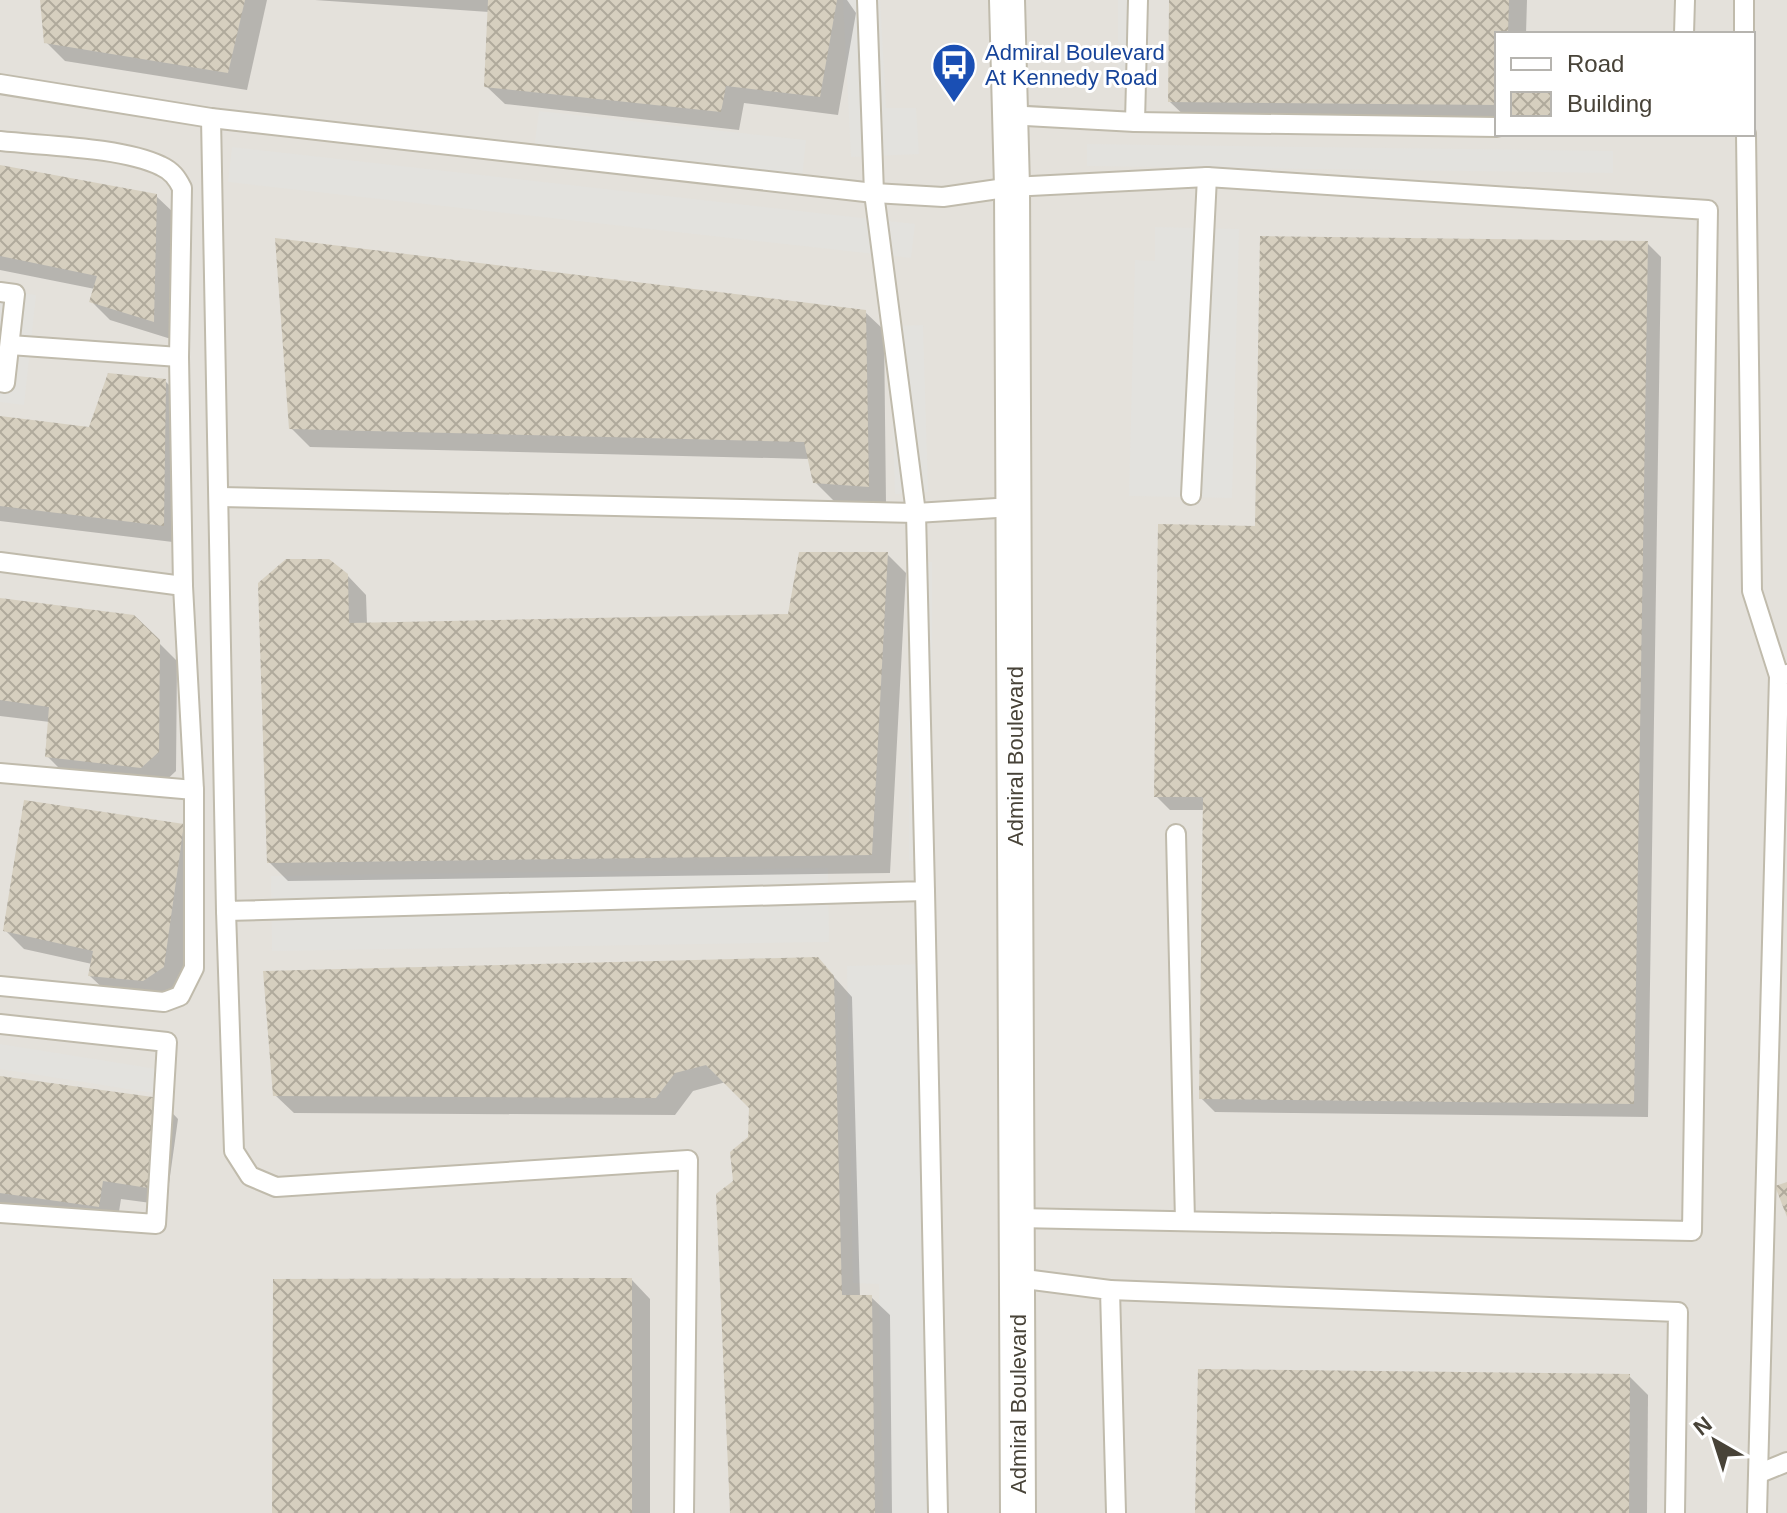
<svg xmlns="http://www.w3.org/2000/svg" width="1787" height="1513" font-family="Arial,sans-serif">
<defs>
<pattern id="building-cross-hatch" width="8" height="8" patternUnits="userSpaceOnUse" patternTransform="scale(2)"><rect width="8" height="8" fill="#d6cfbf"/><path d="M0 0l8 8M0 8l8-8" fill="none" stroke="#b0aa9c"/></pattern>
</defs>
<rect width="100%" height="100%" fill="#f4f2ea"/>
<path fill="#e4e1db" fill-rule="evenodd" d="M0,0H1787V1513H0ZM1497,34H1753V134H1497Z"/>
<g fill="#e3e2de">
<path d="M843,0H880L886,108H916L919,154L851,157Z"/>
<path d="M1118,0H1149V81L1118,82Z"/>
<path d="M539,111L806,140L802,178L534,149Z"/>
<path d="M1087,144L1613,151V173L1087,166Z"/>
<path d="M232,147L915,224L911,258L228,182Z"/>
<path d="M1155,227L1239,229L1232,498L1129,496L1135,260L1155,261Z"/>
<path d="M0,290L36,295L24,405L0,402Z"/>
<path d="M923,325L928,492L895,494L890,326Z"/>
<rect x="909" y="562" width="23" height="299"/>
<path d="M828,868L829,942L272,951L271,876Z"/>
<path d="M930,964L939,1513H883L879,1284L853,1283L847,966Z"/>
<path d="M0,1044L157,1069L153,1093L0,1069Z"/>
</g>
<g fill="#0003">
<path d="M42,0H267L247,90L65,61L46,42Z"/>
<path d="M315,0H847L856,13L838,115L744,103L739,130L505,104L486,86L489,12Z"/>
<path d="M1171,0H1527L1526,34H1497V123L1189,120L1170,102Z"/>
<path d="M0,167L156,196L175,214L171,339L110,320L91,301L95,289L0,270Z"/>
<path d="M1647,243L1661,257L1648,1117L1215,1112L1201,1098L1205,810H1170L1156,796L1257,528Z"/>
<path d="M865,312L884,330L886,504L834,501L815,482L810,459L310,447L291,428Z"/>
<path d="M165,381L184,400L181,543L0,521V418L91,430Z"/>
<path d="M887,554L906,573L890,873L288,881L269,862L347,575L366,595L367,624L790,616Z"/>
<path d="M0,600L133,617L177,661L176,771L160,786L66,775L47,756L50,722L0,716Z"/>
<path d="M183,825L201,844L182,986L162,998L109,994L90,976L92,964L24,949L6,931Z"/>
<path d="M818,959L852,997L860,1297H871L890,1315L892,1513H732L751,1107L726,1082L693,1091L675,1115L294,1113L275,1095Z"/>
<path d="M0,1078L160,1100L178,1119L166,1205L121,1199L117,1224L0,1208Z"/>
<path d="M632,1280L650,1299V1513H274Z"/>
<path d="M1629,1376L1648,1395L1647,1513H1197Z"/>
</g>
<g fill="url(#building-cross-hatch)">
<path d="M40,0H245L228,73L44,43Z"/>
<path d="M488,0H837L820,97L726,86L721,112L484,87Z"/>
<path d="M1169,0H1509L1508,34H1497V105L1168,102Z"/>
<path d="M0,165L157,194L154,322L89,302L97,276L0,256Z"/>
<path d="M1260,236L1648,241L1634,1104L1199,1099L1203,797H1154L1158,524L1255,526Z"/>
<path d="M275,238L866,310L869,487L813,483L804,442L289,429Z"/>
<path d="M108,373L166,379L164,526L0,506V416L89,427Z"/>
<path d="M799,552H888L872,855L267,863L258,583L286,559H329L348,574L349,623L788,614Z"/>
<path d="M0,598L134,615L160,640L159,752L141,768L45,757L49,707L0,700Z"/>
<path d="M24,800L184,824L164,967L143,981L88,976L93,951L3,931Z"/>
<path d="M818,957L834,976L842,1295H872L875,1513H730L716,1194L733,1181L730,1152L748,1137L749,1108L706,1065L675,1073L656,1098L273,1096L263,971Z"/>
<path d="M0,1076L160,1098L148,1188L103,1181L99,1207L0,1193Z"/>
<path d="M1787,1182V1217L1775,1186Z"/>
<path d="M632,1278V1513H272L273,1279Z"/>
<path d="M1198,1369L1630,1374L1629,1513H1195Z"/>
</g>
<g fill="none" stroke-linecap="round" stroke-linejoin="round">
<g stroke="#c0bbac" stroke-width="22">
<g id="lane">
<path d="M1744,0V34"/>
<path d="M1684,34L1685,0"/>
<path d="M0,84L211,118L874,193L943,197L1012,187L1207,177L1708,210L1692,1231L1017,1218"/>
<path d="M1009,115L1135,122L1138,0"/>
<path d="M211,118L226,911L925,891L916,513L874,193L867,0"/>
<path d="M1135,122L1497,127"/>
<path d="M1746,134L1752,591L1779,676"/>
<path d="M0,141C45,146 122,147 161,166C172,171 177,178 182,188L179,357L183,586L194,790V968L180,996L164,1002L0,986"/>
<path d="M0,292L15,294L5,383L0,382"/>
<path d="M10,345L179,357"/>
<path d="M1191,495L1207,177"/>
<path d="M220,497L916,513L1013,507"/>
<path d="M0,562L183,586"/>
<path d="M0,773L194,790"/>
<path d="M1176,834L1185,1221"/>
<path d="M925,891L938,1513"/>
<path d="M226,911L234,1151L250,1176L276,1187L688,1160L684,1513"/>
<path d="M0,1024L167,1042L156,1224L0,1213"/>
<path d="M1017,1278L1110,1290L1116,1513"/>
<path d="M1110,1290L1678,1312L1675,1513"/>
<path d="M1760,1473L1787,1462"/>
<path d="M1757,1513L1779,676L1787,674"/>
</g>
</g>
<g stroke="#c0bbac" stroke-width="38">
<path id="street" d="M1007,0L1012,187L1018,1513"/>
</g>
<use href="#lane" stroke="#fff" stroke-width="18"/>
<use href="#street" stroke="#fff" stroke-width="34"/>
</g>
<defs>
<g id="bus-pin" transform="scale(2.3)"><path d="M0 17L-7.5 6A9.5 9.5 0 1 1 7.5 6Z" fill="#1a4fb4" stroke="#fff"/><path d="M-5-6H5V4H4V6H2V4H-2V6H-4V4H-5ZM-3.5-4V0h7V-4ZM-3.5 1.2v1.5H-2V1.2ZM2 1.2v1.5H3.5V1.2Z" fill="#fff"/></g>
</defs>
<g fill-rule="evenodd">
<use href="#bus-pin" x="954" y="65"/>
</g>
<g text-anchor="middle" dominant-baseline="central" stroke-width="6" stroke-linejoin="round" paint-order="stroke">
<g font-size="22" fill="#164399" stroke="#fff" text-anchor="start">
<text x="985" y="52">Admiral Boulevard<tspan x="985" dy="25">At Kennedy Road</tspan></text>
</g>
<g font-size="22" fill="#484338" stroke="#fff">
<text transform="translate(1015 756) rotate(-90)">Admiral Boulevard</text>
<text transform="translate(1018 1404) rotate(-90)">Admiral Boulevard</text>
</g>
</g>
<rect x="1495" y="32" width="260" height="104" fill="#ffffff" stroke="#b6b4af" stroke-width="2"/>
<rect x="1511" y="58" width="40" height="12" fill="#ffffff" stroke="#b6b4af" stroke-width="2"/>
<text x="1567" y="72" font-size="24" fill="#484338">Road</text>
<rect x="1511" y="92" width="40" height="24" fill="url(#building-cross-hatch)" stroke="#b6b4af" stroke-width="2"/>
<text x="1567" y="112" font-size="24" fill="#484338">Building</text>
<g transform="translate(1715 1441) rotate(321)" stroke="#ffffff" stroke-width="6" paint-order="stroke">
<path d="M0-6L14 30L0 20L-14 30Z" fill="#484338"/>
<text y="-12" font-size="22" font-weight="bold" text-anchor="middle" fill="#484338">N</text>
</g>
</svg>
